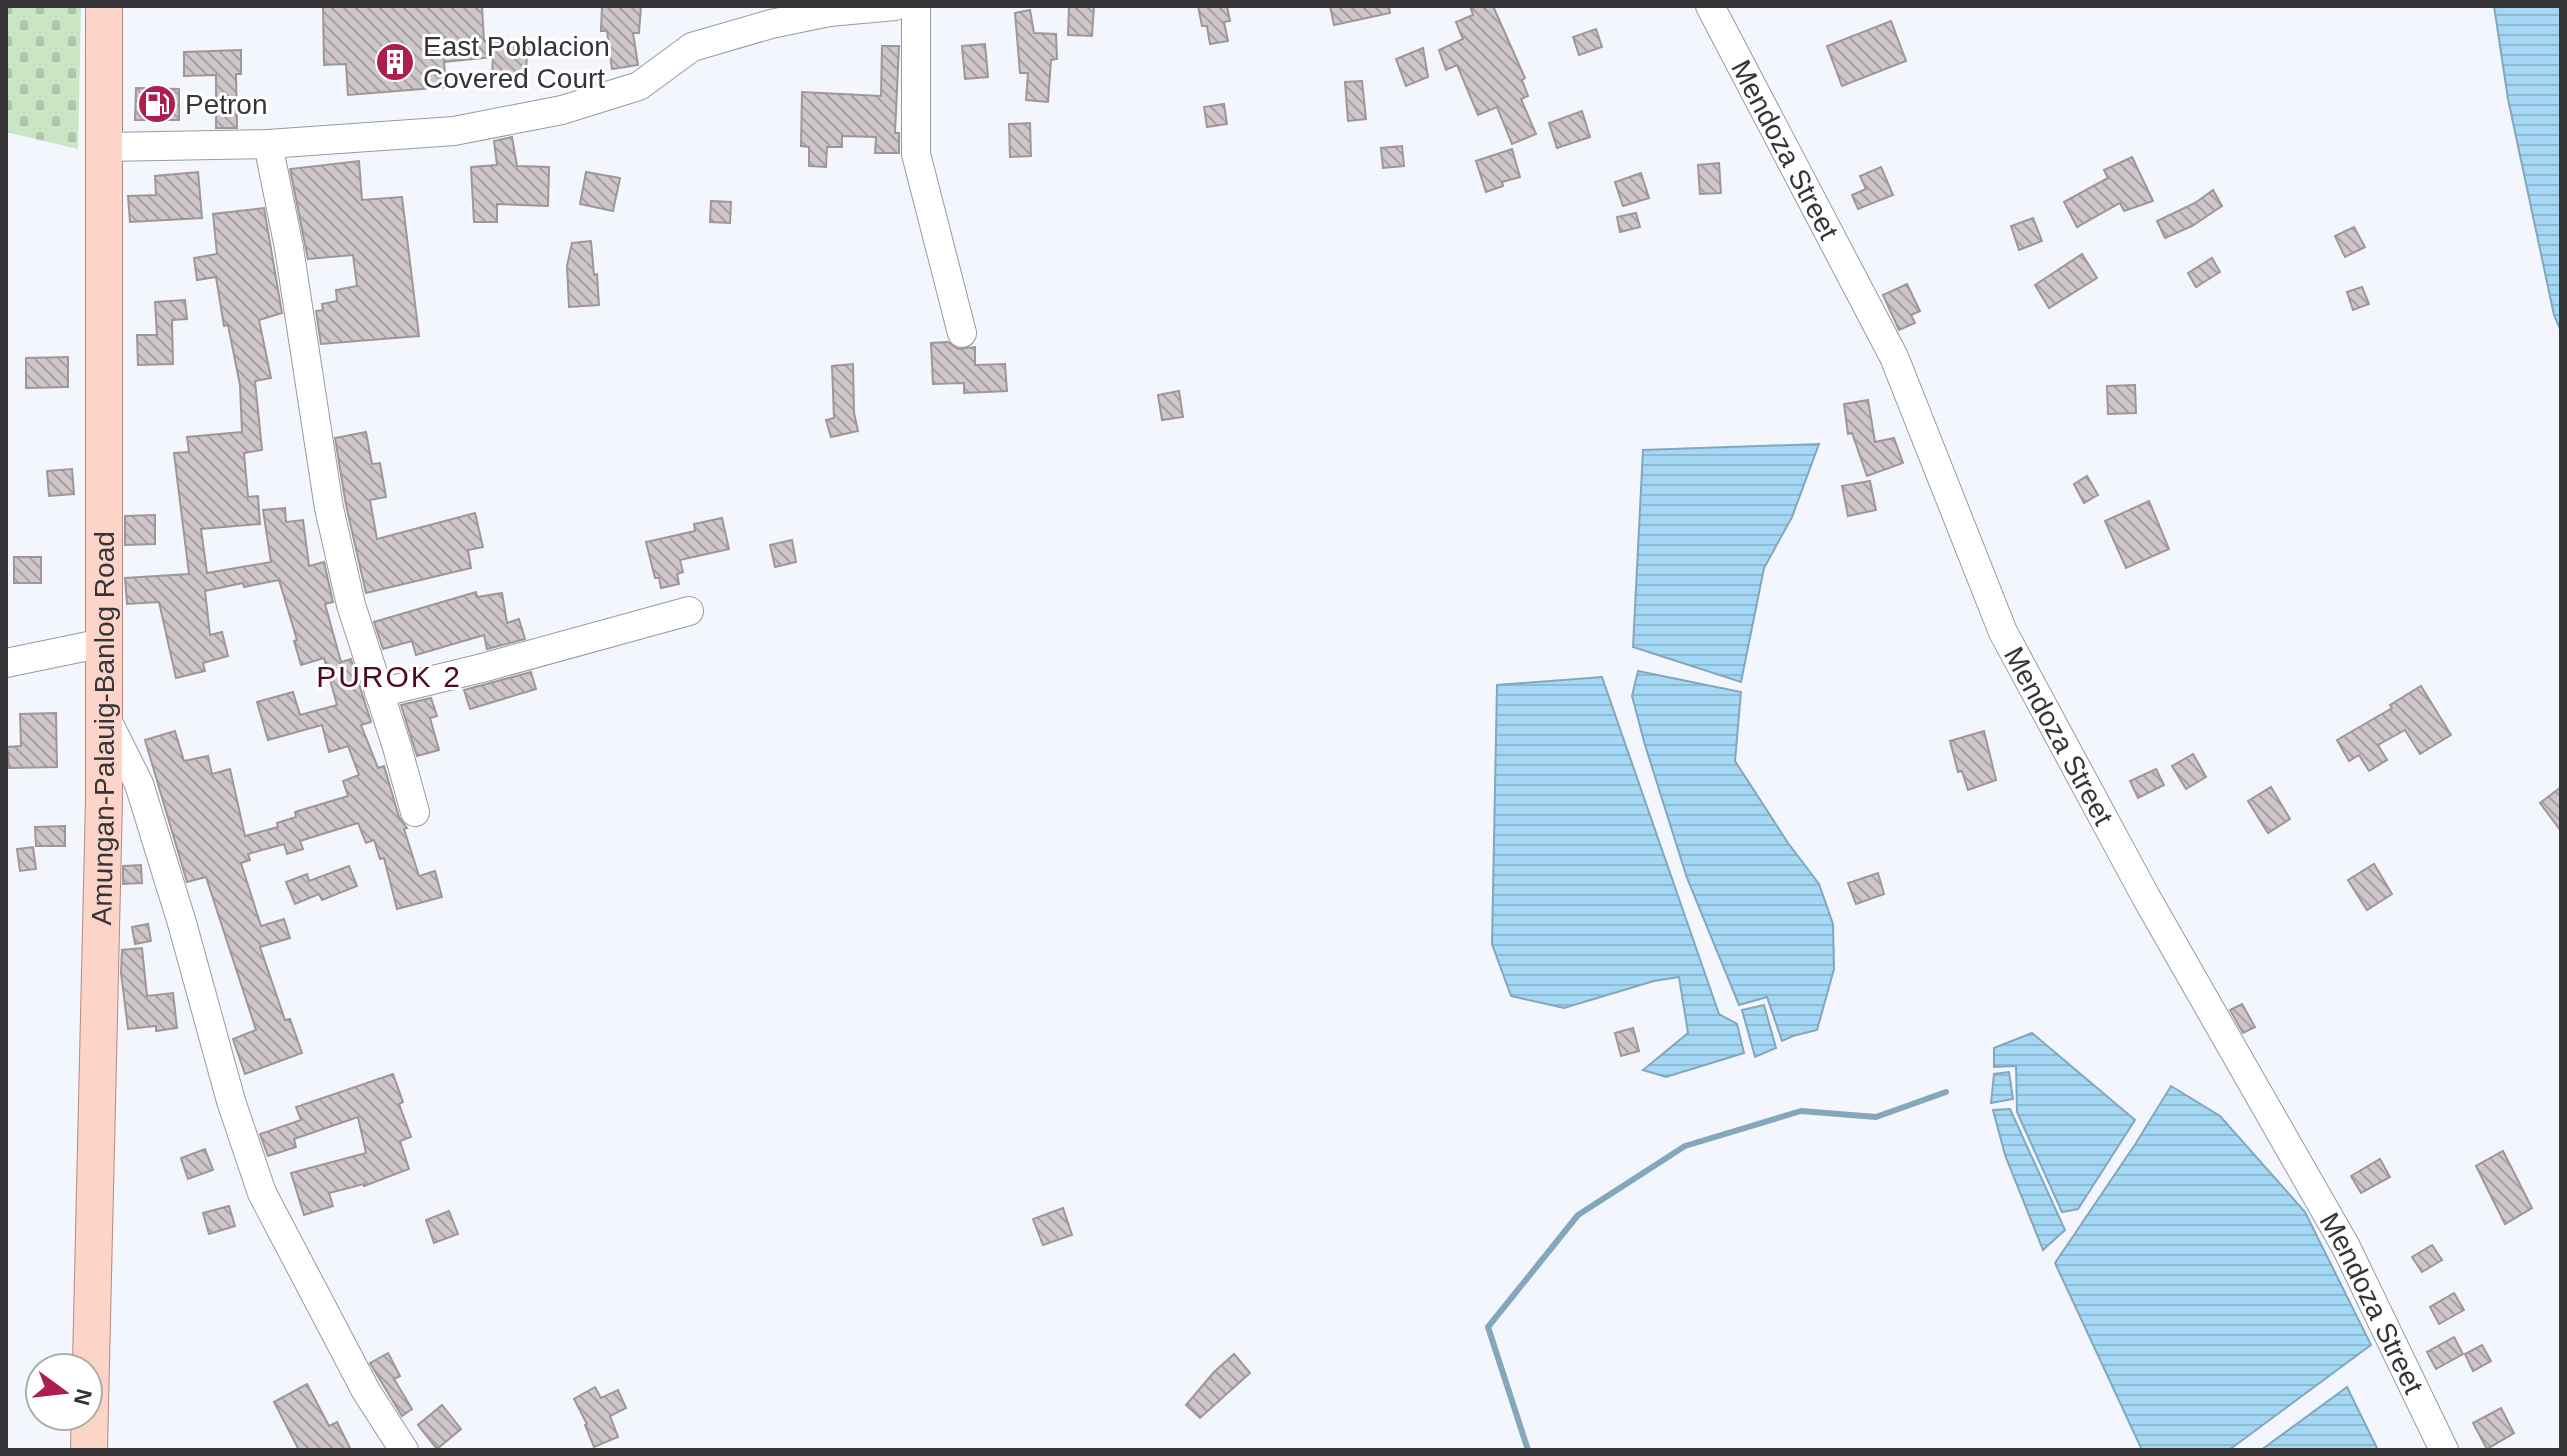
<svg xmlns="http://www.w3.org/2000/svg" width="2567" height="1456" font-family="Helvetica,sans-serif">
<defs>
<pattern id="cemetery-stones" width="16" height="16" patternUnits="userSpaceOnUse" patternTransform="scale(2)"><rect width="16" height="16" fill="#cae5c4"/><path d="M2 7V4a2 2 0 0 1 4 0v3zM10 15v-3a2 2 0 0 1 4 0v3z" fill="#aec5a9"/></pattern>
<pattern id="water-rules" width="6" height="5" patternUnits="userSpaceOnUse" patternTransform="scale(2)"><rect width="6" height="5" fill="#a5d8f5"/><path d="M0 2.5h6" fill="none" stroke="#8fbad3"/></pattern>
<pattern id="building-back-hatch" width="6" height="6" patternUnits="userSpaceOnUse" patternTransform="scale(2)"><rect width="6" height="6" fill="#cec6c9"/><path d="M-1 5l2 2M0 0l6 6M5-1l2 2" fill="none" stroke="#a8a2a4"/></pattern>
</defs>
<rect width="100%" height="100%" fill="#f4f6fd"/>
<path fill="url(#cemetery-stones)" d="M6,6H81L78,149L6,132Z"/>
<g fill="url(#water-rules)" stroke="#83a7bc" stroke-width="2">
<path d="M2494,6H2561V331L2554,315L2508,99Z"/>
<path d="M1819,444L1792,517L1764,568L1741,682L1633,647L1643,450Z"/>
<path d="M1638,671L1741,692L1735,761L1788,843L1819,884L1833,924L1834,969L1817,1030L1793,1036L1782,1041L1767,997L1739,1005L1687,878L1645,745L1632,696Z"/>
<path d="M1602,677L1719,1014L1737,1024L1744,1053L1666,1077L1643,1070L1688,1033L1679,977L1654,981L1564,1008L1511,996L1492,944L1497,685Z"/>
<path d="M1764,1005L1776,1048L1755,1057L1742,1010Z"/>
<path d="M2032,1033L2135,1120L2078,1209L2062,1212L2017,1112L2016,1066L1994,1067V1048Z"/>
<path d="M2009,1072L2013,1099L1991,1103L1994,1074Z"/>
<path d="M2171,1086L2220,1116L2305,1212L2371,1345L2229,1450H2142L2055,1263L2136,1143Z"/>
<path d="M2010,1109L2065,1230L2043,1250L2005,1155L1993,1110Z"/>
<path d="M2347,1387L2378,1450H2261Z"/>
</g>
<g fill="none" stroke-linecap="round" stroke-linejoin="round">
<path stroke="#83a7bc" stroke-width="6" d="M1528,1450L1488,1327L1578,1215L1685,1146L1801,1111L1876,1117L1946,1092"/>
</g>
<g fill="url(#building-back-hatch)" stroke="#9e9699" stroke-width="2">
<path d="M323,6H482L484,41L532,43V53H527L526,77L492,76L493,57L444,62L446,87L348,95L346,64L324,65Z"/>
<path d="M602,6H641L639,33H633L638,65L612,69L607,31H601Z"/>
<path d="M1069,6H1094L1092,36L1068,35Z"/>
<path d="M1198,6H1227L1230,21L1224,22L1228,41L1210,44L1207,26H1202Z"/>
<path d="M1330,6H1389L1390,13L1334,25Z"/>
<path d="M1470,6H1493L1525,78L1522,80L1528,96L1521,99L1536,134L1512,144L1497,107L1478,115L1457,65L1446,70L1439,50L1463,39L1456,22L1473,15Z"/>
<path d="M1030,10L1034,33L1056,34L1057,59L1051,60L1048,102L1026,100L1028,73H1020L1015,13Z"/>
<path d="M1891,21L1906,61L1842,86L1827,46Z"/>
<path d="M1596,29L1602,47L1579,55L1573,37Z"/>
<path d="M985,44L988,77L965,79L962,46Z"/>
<path d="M882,46H899L895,133H899V153H875L876,137L842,136V147H827L826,167L809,166V147L801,146L802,92L881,96Z"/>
<path d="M1423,48L1428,77L1406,86L1396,59Z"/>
<path d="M241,50V74H236L237,128H216V75L184,76V52Z"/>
<path d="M1362,81L1366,119L1348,121L1345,82Z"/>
<path d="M136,88L179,89V120H135Z"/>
<path d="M1224,104L1227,124L1207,127L1204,107Z"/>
<path d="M1582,111L1590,137L1557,148L1549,123Z"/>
<path d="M1030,123L1031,156L1010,157L1009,124Z"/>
<path d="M512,137L517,166L549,167L548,206L497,204V222H474L471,167L497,165L494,141Z"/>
<path d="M1402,146L1404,166L1383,168L1381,148Z"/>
<path d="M1512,149L1520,177L1502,182L1503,186L1486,192L1476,161Z"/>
<path d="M2132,157L2153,201L2124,211L2120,203L2077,227L2064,202L2108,178L2104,170Z"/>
<path d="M359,161L362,200L402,197L419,336L321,344L316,311L323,310L322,304L337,301L336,290L357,286L353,255L308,259L290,169Z"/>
<path d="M1719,163L1721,193L1700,194L1698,165Z"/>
<path d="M1881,167L1893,195L1858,209L1852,195L1866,189L1860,176Z"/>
<path d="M198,172L202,218L130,222L128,196L156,195L155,176Z"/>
<path d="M586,172L620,178L613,211L580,204Z"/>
<path d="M1641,173L1649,198L1623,206L1615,182Z"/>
<path d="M2213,190L2222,206L2192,226L2165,238L2157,221L2195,203Z"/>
<path d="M711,201L731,202L730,223L710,222Z"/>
<path d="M264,208L282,313L259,320L271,378L255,381L262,450L244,453L248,497L258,496L260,524L201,529L207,573L271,562L263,510L285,508L286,522L303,520L309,566L324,562L333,602L325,604L341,662L351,659L371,722L361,725L378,768L384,766L399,817L407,828L404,829L419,876L435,871L442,897L397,909L384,858L380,859L374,840L366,843L358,823L300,841L303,849L287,854L284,844L248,854L250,860L241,863L261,926L284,919L290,938L260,947L285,1020L290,1019L302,1053L245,1074L233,1039L256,1030L206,877L187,882L145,740L175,731L184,761L208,756L212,774L230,769L245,836L278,827L277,823L296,817L295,812L348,796L343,781L359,775L348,746L329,752L322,725L268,740L257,702L293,692L300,715L337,705L324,658L301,665L294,641L297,640L279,580L244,587L243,583L205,591L210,635L222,632L228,656L203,663L205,671L176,678L159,602L127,604L125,578L189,574L174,453L189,452L187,437L242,432L240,385L228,325L224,326L216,277L197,280L194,258L217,254L213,214Z"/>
<path d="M1636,213L1640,227L1620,232L1617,217Z"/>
<path d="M2033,218L2042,241L2019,250L2011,226Z"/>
<path d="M2354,227L2365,247L2345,257L2335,236Z"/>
<path d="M591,241L594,275L597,274L599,305L569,307L567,266L572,243Z"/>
<path d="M2082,254L2097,278L2049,308L2035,285Z"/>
<path d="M2212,258L2220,272L2196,287L2188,273Z"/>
<path d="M1907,284L1920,311L1911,315L1915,323L1899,330L1883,295Z"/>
<path d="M2362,287L2369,304L2353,310L2347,292Z"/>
<path d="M185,300L187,319L172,320L173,364L138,365L137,335H157L155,302Z"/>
<path d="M948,342L958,349L975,347V365L1005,364L1007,391L964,393V383L933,384L931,343Z"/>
<path d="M68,357V387L26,388V358Z"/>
<path d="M853,364L854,413L858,431L831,437L826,420L834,418L832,366Z"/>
<path d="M2135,385L2136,413L2108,414L2107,386Z"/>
<path d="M1179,391L1183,417L1162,420L1158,395Z"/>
<path d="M1868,400L1875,442L1894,438L1903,463L1867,476L1852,433L1848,434L1844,404Z"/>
<path d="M366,432L372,464L380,463L386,497L370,500L377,539L475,513L483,547L468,550L471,568L366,593L346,505L335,438Z"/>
<path d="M72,469L74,494L49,496L47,471Z"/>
<path d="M2087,476L2098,495L2084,503L2074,484Z"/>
<path d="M1870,481L1876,510L1848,516L1842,486Z"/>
<path d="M2149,501L2169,549L2126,568L2105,521Z"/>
<path d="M155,515V544L125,545V516Z"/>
<path d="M722,518L729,549L680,560L683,572L677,574L679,584L661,588L659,578H655L646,542L695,531L694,524Z"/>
<path d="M792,540L796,562L775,567L770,545Z"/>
<rect x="14" y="557" width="27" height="26"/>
<path d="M476,592L477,597L502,593L507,623L519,619L525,639L487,649L484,635L416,655L412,641L383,649L374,622Z"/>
<path d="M531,672L536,689L470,709L464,690Z"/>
<path d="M2421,686L2451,735L2420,754L2405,730L2378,745L2387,760L2369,771L2359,755L2349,761L2337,740L2392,708L2390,705Z"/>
<path d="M431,698L437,716L430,718L439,750L417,756L401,705Z"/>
<path d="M56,713L57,767L9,768L7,747L21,746L20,714Z"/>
<path d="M1984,731L1996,780L1968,790L1962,771L1958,772L1950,741Z"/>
<path d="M2193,754L2206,777L2186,789L2172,766Z"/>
<path d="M2156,769L2164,785L2138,798L2130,781Z"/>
<path d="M2271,787L2290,819L2268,833L2248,801Z"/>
<path d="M2561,787V831L2540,803Z"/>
<path d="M65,826V846H36L35,827Z"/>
<path d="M33,847L36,869L20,871L17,849Z"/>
<path d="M2374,864L2392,894L2367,910L2348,880Z"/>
<path d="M141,865L142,883L123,884V866Z"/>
<path d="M349,866L357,886L322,900L319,894L295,904L286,882L307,874L309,881Z"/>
<path d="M1878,873L1884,894L1856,904L1848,883Z"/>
<path d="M148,924L151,941L135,944L132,927Z"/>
<path d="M142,948L147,996L173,993L177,1028L156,1031V1026L128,1029L121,973L122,950Z"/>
<path d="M2242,1004L2255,1027L2243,1033L2230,1010Z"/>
<path d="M1633,1028L1639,1051L1621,1056L1615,1033Z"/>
<path d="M393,1074L403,1102L399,1104L411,1137L400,1141L409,1169L364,1186V1184L329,1193L333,1206L304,1215L291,1173L366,1153L358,1117L294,1139L296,1147L268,1156L260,1134L301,1120L296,1107Z"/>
<path d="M205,1149L213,1170L188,1179L181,1158Z"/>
<path d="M2503,1151L2532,1208L2505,1224L2476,1166Z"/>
<path d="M2380,1159L2390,1177L2361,1193L2351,1176Z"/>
<path d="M229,1206L235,1226L209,1234L203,1213Z"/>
<path d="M1063,1208L1072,1235L1043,1245L1033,1219Z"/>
<path d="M449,1211L458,1234L434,1243L426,1220Z"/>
<path d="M2432,1245L2442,1260L2422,1272L2412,1257Z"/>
<path d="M2454,1293L2464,1310L2439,1324L2430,1307Z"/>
<path d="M2454,1337L2463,1354L2436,1369L2427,1352Z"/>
<path d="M2482,1345L2491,1361L2473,1371L2465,1354Z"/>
<path d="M388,1353L400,1376L394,1379L412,1409L402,1416L370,1363Z"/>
<path d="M1234,1354L1250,1373L1200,1418L1186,1405L1214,1372Z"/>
<path d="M307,1384L329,1426L337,1422L351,1450H299L274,1402Z"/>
<path d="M595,1387L601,1398L618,1390L626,1408L610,1416L618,1437L594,1447L585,1425L587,1424L574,1399Z"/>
<path d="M442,1405L461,1429L437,1449L418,1425Z"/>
<path d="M2501,1408L2514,1433L2487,1449L2473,1423Z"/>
</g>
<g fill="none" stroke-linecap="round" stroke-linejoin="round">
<g stroke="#989aa1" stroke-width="30">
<g id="minor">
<path d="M916,6V154L962,333"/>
<path id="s1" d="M1710,6L1894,357L2003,632L2146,897L2346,1247L2444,1450"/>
<path d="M268,144L289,248L329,508L351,605L397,747L415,812"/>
<path d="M106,147L268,144L454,131L562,110L639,86L692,47L771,24L829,12L895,6"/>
<path d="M6,663L103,643"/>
<path d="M379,693L482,668L689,611"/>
<path d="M106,718L139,784L182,923L231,1101L262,1193L366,1391L404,1450"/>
</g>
</g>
<g stroke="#b68a7e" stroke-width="38">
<g id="major">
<path id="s2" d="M89,1450L104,799V6"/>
</g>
</g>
<use href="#minor" stroke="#fff" stroke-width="28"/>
<use href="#major" stroke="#fdd4c8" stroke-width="36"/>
</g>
<defs>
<g id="building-disc" transform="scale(2)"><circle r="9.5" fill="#ae1d50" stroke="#fff"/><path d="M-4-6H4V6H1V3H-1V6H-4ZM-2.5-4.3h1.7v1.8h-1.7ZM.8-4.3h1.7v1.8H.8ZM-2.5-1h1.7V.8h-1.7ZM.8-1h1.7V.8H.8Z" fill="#fff"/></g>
<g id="fuel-disc" transform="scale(2)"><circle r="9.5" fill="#ae1d50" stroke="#fff"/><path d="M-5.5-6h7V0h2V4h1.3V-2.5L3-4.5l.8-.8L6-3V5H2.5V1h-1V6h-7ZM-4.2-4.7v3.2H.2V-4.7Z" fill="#fff"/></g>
</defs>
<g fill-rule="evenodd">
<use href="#building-disc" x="395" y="62"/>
<use href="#fuel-disc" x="157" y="104"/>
</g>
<g text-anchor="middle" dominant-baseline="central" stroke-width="6" stroke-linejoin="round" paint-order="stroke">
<g font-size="28" fill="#353538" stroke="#fff" text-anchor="start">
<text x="423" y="46">East Poblacion<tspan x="423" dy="32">Covered Court</tspan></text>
<text x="185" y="104">Petron</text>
</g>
<g font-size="28" fill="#353538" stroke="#fff">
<text stroke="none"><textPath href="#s1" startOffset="162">Mendoza Street</textPath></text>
<text stroke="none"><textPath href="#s2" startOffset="722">Amungan-Palauig-Banlog Road</textPath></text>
<text stroke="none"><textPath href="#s1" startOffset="810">Mendoza Street</textPath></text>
<text stroke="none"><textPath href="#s1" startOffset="1458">Mendoza Street</textPath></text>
</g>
<g font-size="30" letter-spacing="2" fill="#4e0921" stroke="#fff">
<text x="389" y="676">PUROK 2</text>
</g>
</g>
<rect width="2567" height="1456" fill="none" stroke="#353538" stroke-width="16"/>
<g transform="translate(64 1392) rotate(105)"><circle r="38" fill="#ffffff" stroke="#aeaeaf" stroke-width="2"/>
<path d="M0-6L14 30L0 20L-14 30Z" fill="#ae1d50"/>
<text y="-12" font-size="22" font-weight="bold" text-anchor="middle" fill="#353538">N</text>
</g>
</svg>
